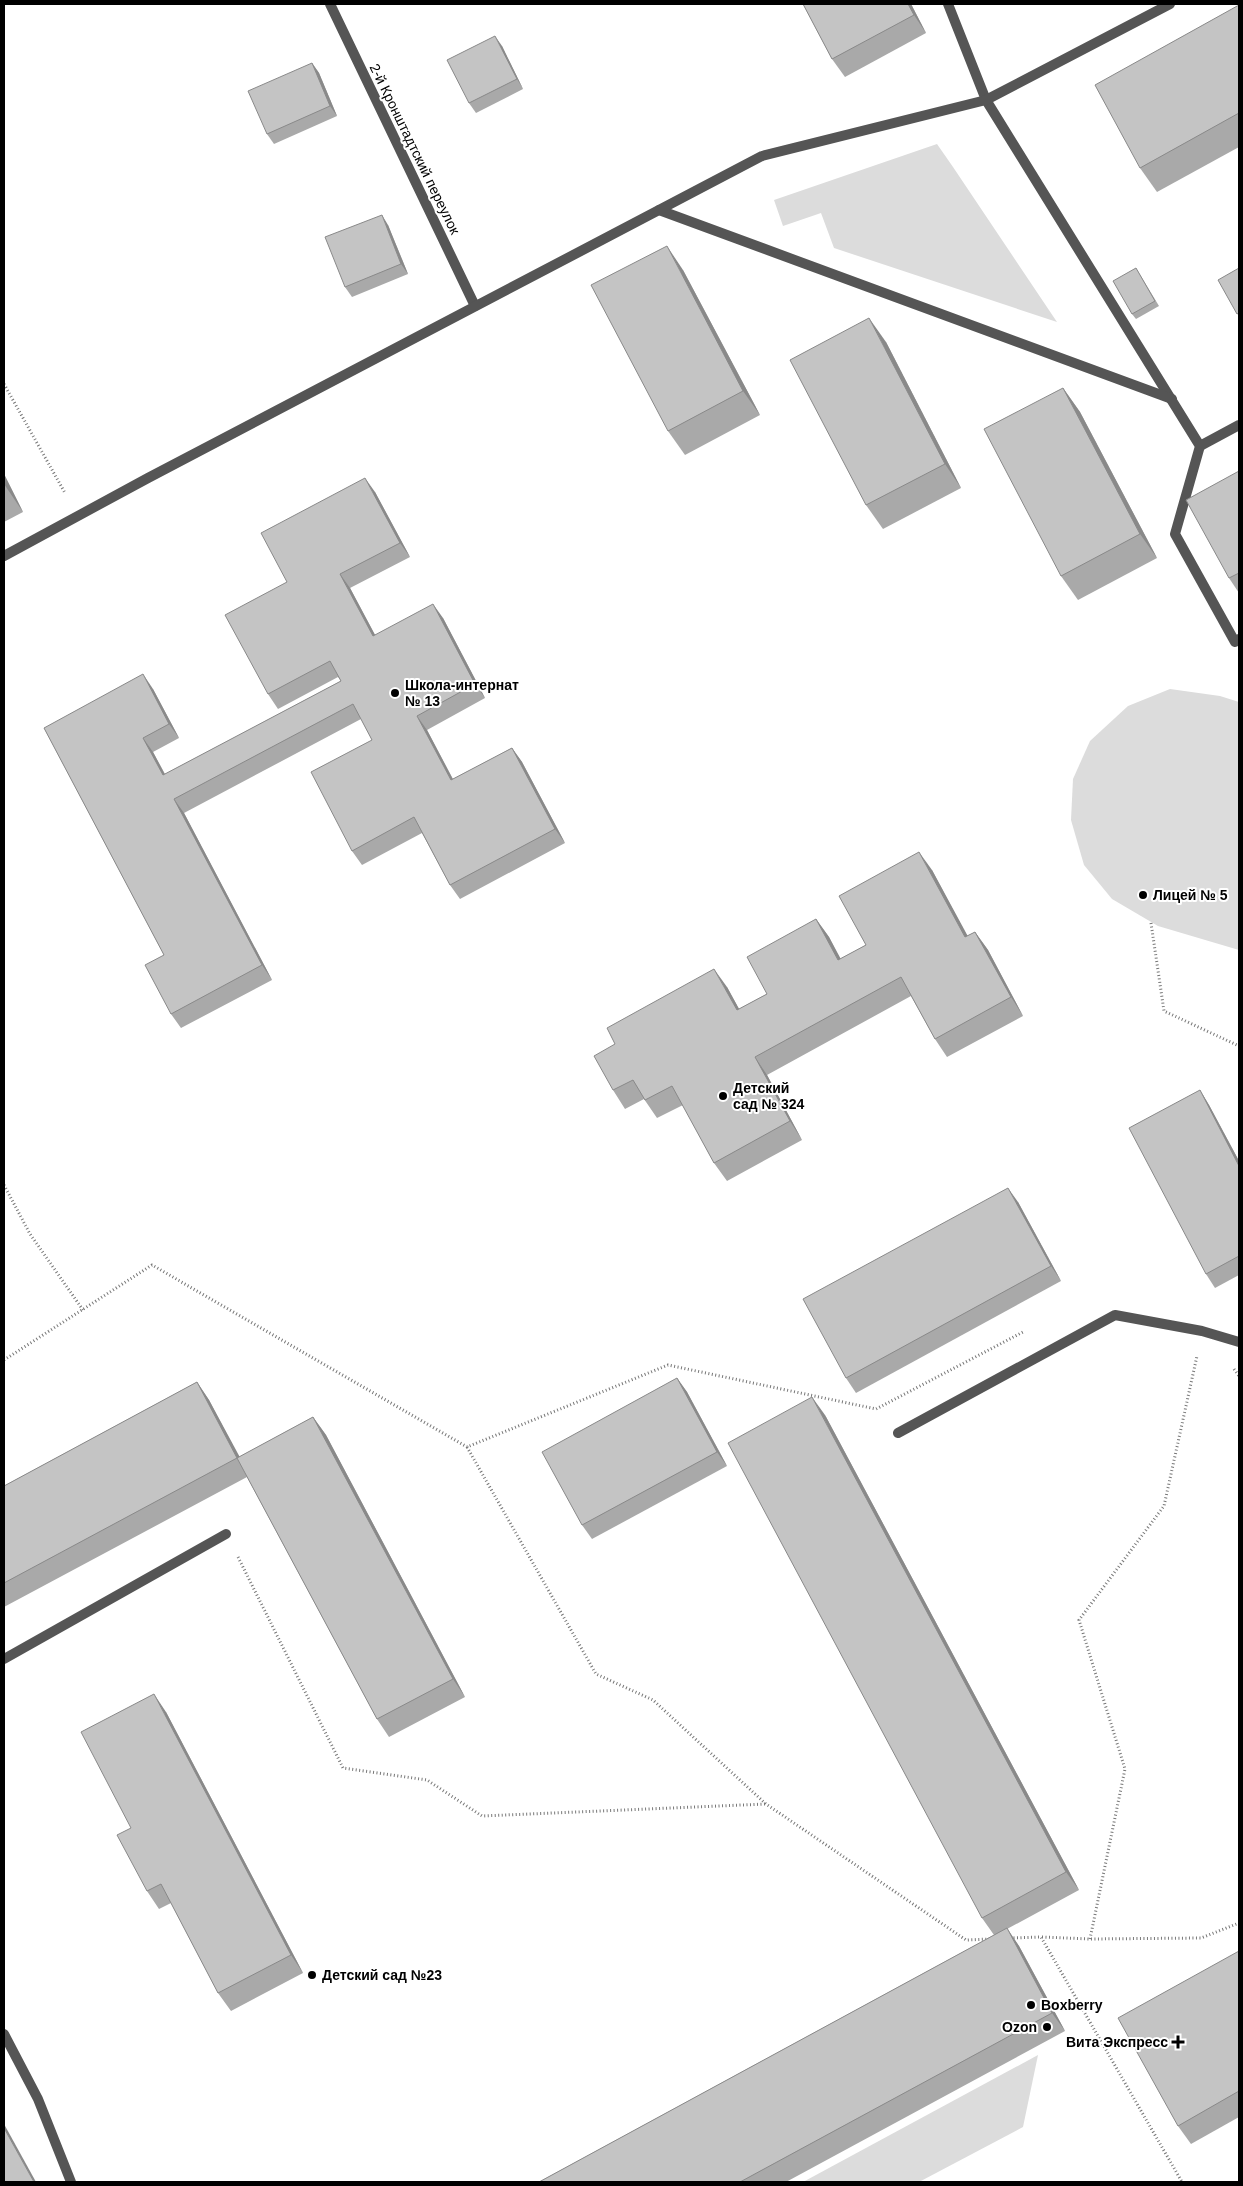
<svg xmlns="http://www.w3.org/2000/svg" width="1243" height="2186" font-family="Helvetica,sans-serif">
<rect width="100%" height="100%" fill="#fff"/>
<g fill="#dcdcdc">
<path d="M937,144L953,167L1057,322L834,248L821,213L783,226L774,200Z"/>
<path d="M1170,689L1220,696L1239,702V950L1158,926L1112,899L1084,865L1071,820L1073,779L1090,741L1128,706Z"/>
<path d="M1038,2055L1023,2127L919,2182H803Z"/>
</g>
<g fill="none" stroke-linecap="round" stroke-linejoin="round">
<g stroke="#777" stroke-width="3" stroke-dasharray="1 2.5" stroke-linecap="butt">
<path d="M4,384L65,493"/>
<path d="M1151,923L1164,1011L1239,1046"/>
<path d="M4,1185L30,1234L83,1310"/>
<path d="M4,1360L152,1265L467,1447L668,1365L876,1409L1023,1332"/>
<path d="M1234,1369L1239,1376"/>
<path d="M467,1447L596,1674L653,1700L766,1804L966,1940L991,1939"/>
<path d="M238,1557L343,1768L427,1780L482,1816L766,1804"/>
<path d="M1042,1937L1090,1939L1201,1938L1239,1923"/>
<path d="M1010,1938L1041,1937L1182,2182"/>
<path d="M1090,1939L1125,1769L1079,1620L1164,1506L1197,1356"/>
</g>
<g stroke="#555" stroke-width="10">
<path d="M948,4L986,100L1200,446L1175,534L1235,642L1239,639"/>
<path d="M659,210L1172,399"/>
<path d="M1200,446L1239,425"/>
<path d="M4,1659L226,1534"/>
<path d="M4,2034L38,2099L71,2182"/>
</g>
<g stroke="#555" stroke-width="10">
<path d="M330,4L475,306"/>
<path d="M4,556L148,478L762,156L986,100L1170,4"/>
<path d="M898,1433L1115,1315L1202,1331L1239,1342"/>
</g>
</g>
<g fill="#a9a9a9">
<path d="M803,4H911L926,33L845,77L832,59Z"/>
<path d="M1239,5V147L1157,192L1140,168Z"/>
<path d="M502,46L523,89L476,113L469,103Z"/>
<path d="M312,63L319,73L337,116L274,144L267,134Z"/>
<path d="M388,225L408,274L352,297L345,287Z"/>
<path d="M1136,268L1159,306L1136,319L1132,314Z"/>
<path d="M683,270L760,415L685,455L668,431Z"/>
<path d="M886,342L961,488L883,529L866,505Z"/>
<path d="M1063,388L1080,412L1157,558L1078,600L1061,576Z"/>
<path d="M1239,471V593L1229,578Z"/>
<path d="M4,474L23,512L4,522Z"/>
<path d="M375,492L410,557L350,588L375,635L443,618L485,698L427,730L453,779L512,748L522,762L565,843L460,899L450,885L422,833L362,865L352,851L372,740L361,719L184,813L272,980L181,1028L171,1014L164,955L44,728L153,689L179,738L153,752L165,774L341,681L338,677L278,709L268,694L287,582Z"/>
<path d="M932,870L967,936L975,932L988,950L1023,1016L947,1057L935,1039L911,996L767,1075L802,1140L727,1181L714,1163L683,1105L657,1118L644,1099L625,1109L613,1090L727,987L739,1009L767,994L816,919L829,937L840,959L866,945Z"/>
<path d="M1200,1090L1209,1105L1239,1161V1275L1215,1288L1206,1274Z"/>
<path d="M1018,1202L1061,1281L856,1393L846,1378Z"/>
<path d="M677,1378L687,1392L727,1466L592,1539L582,1525Z"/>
<path d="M197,1382L209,1400L239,1457L313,1417L326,1435L465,1697L389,1737L377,1719L247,1477L4,1607V1486Z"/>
<path d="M825,1415L1079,1890L1007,1929L1019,1946L1065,2031L786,2182H539L994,1935L982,1918Z"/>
<path d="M166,1712L303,1973L231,2011L218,1993L171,1903L159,1909L147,1891L131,1828Z"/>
<path d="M1239,1951V2117L1191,2144L1178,2126Z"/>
</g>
<g fill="#898989">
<path d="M908,4H911L926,33L914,15Z"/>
<path d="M495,36L502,46L523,89L517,79Z"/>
<path d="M312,63L319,73L337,116L330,106Z"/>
<path d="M382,215L388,225L408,274L401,264Z"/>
<path d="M667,246L683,270L760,415L743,391Z"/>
<path d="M869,318L886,342L961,488L945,464Z"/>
<path d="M1063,388L1080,412L1157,558L1140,534Z"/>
<path d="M4,474L23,512L4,484Z"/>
<path d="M365,478L375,492L410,557L400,543Z"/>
<path d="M340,574L350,588L383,650L373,636Z"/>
<path d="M433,604L443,618L485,698L475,684Z"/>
<path d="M143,674L153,689L179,738L169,724Z"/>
<path d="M417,716L427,730L461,795L451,780Z"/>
<path d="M143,738L153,752L173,790L163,775Z"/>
<path d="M512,748L522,762L565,843L555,829Z"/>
<path d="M174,799L184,813L272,980L262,965Z"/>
<path d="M919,852L932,870L978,955L965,937Z"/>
<path d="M816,919L829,937L851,978L838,960Z"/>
<path d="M975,932L988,950L1023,1016L1011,997Z"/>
<path d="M714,969L727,987L750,1029L737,1010Z"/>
<path d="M755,1057L767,1075L802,1140L790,1121Z"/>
<path d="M1200,1090L1209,1105L1239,1161V1166Z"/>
<path d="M1008,1188L1018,1202L1061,1281L1051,1266Z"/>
<path d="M677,1378L687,1392L727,1466L717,1452Z"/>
<path d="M197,1382L209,1400L250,1476L237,1458Z"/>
<path d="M812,1397L825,1415L1079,1890L1066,1872Z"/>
<path d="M313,1417L326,1435L465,1697L453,1679Z"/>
<path d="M154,1694L166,1712L303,1973L291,1955Z"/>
<path d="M1007,1928L1019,1946L1065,2031L1052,2013Z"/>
<path d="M4,2124L36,2182H34L4,2128Z"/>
</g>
<g fill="#c4c4c4" stroke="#898989">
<path d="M803,4H908L914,15L832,59Z"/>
<path d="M1239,5V113L1140,168L1095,85Z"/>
<path d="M495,36L517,79L469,103L447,60Z"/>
<path d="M312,63L330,106L267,134L248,91Z"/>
<path d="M382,215L401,264L345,287L325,237Z"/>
<path d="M667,246L743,391L668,431L591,285Z"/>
<path d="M1136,268L1155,301L1132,314L1113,281Z"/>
<path d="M1239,268V313L1237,314L1218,280Z"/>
<path d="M869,318L945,464L866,505L790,360Z"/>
<path d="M1063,388L1140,534L1061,576L984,429Z"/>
<path d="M1239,471V573L1229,578L1186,500Z"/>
<path d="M365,478L400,543L340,574L373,636L433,604L475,684L417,716L451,780L512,748L555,829L450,885L414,817L352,851L311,772L372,740L353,704L174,799L262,965L171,1014L145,965L164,955L44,728L143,674L169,724L143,738L163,775L341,681L330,661L268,694L225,615L287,582L261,533Z"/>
<path d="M919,852L965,937L975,932L1011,997L935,1039L901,977L755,1057L790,1121L714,1163L672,1086L645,1100L633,1080L613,1090L594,1056L615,1044L607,1028L714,969L737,1010L767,994L747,957L816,919L838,960L866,945L839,896Z"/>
<path d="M1200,1090L1239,1166V1256L1206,1274L1129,1128Z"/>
<path d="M1008,1188L1051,1266L846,1378L803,1299Z"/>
<path d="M677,1378L717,1452L582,1525L542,1452Z"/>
<path d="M197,1382L237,1458L313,1417L453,1679L377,1719L237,1458L4,1583V1486Z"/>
<path d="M812,1397L1066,1872L982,1918L728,1443Z"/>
<path d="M154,1694L291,1955L218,1993L161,1884L147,1891L117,1835L131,1828L81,1732Z"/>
<path d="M1007,1928L1052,2013L740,2182H539Z"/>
<path d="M1239,1951V2091L1178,2126L1118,2018Z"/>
<path d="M4,2128L34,2182H4Z"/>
</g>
<g fill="#000" stroke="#fff" stroke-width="2">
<circle cx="395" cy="693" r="5"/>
<circle cx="1143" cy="895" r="5"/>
<circle cx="723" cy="1096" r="5"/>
<circle cx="312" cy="1975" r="5"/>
<circle cx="1031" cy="2005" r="5"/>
<circle cx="1047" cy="2027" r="5"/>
<path d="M1175.5 2034.5h5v5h5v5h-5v5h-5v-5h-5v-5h5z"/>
</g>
<g text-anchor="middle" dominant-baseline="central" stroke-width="4" stroke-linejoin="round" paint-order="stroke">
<g font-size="14" fill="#000" stroke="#fff">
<text transform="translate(415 149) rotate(64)">2-й Кронштадтский переулок</text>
</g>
<g font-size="14" font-weight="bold" fill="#000" stroke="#fff" text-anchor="start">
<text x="405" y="685">Школа-интернат<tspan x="405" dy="16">№ 13</tspan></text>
<text x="1153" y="895">Лицей № 5</text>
<text x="733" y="1088">Детский<tspan x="733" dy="16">сад № 324</tspan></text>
<text x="322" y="1975">Детский сад №23</text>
<text x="1041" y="2005">Boxberry</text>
<text x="1037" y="2027" text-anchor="end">Ozon</text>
<text x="1168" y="2042" text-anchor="end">Вита Экспресс</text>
</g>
</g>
<rect width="1243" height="2186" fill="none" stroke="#000000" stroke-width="10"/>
</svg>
